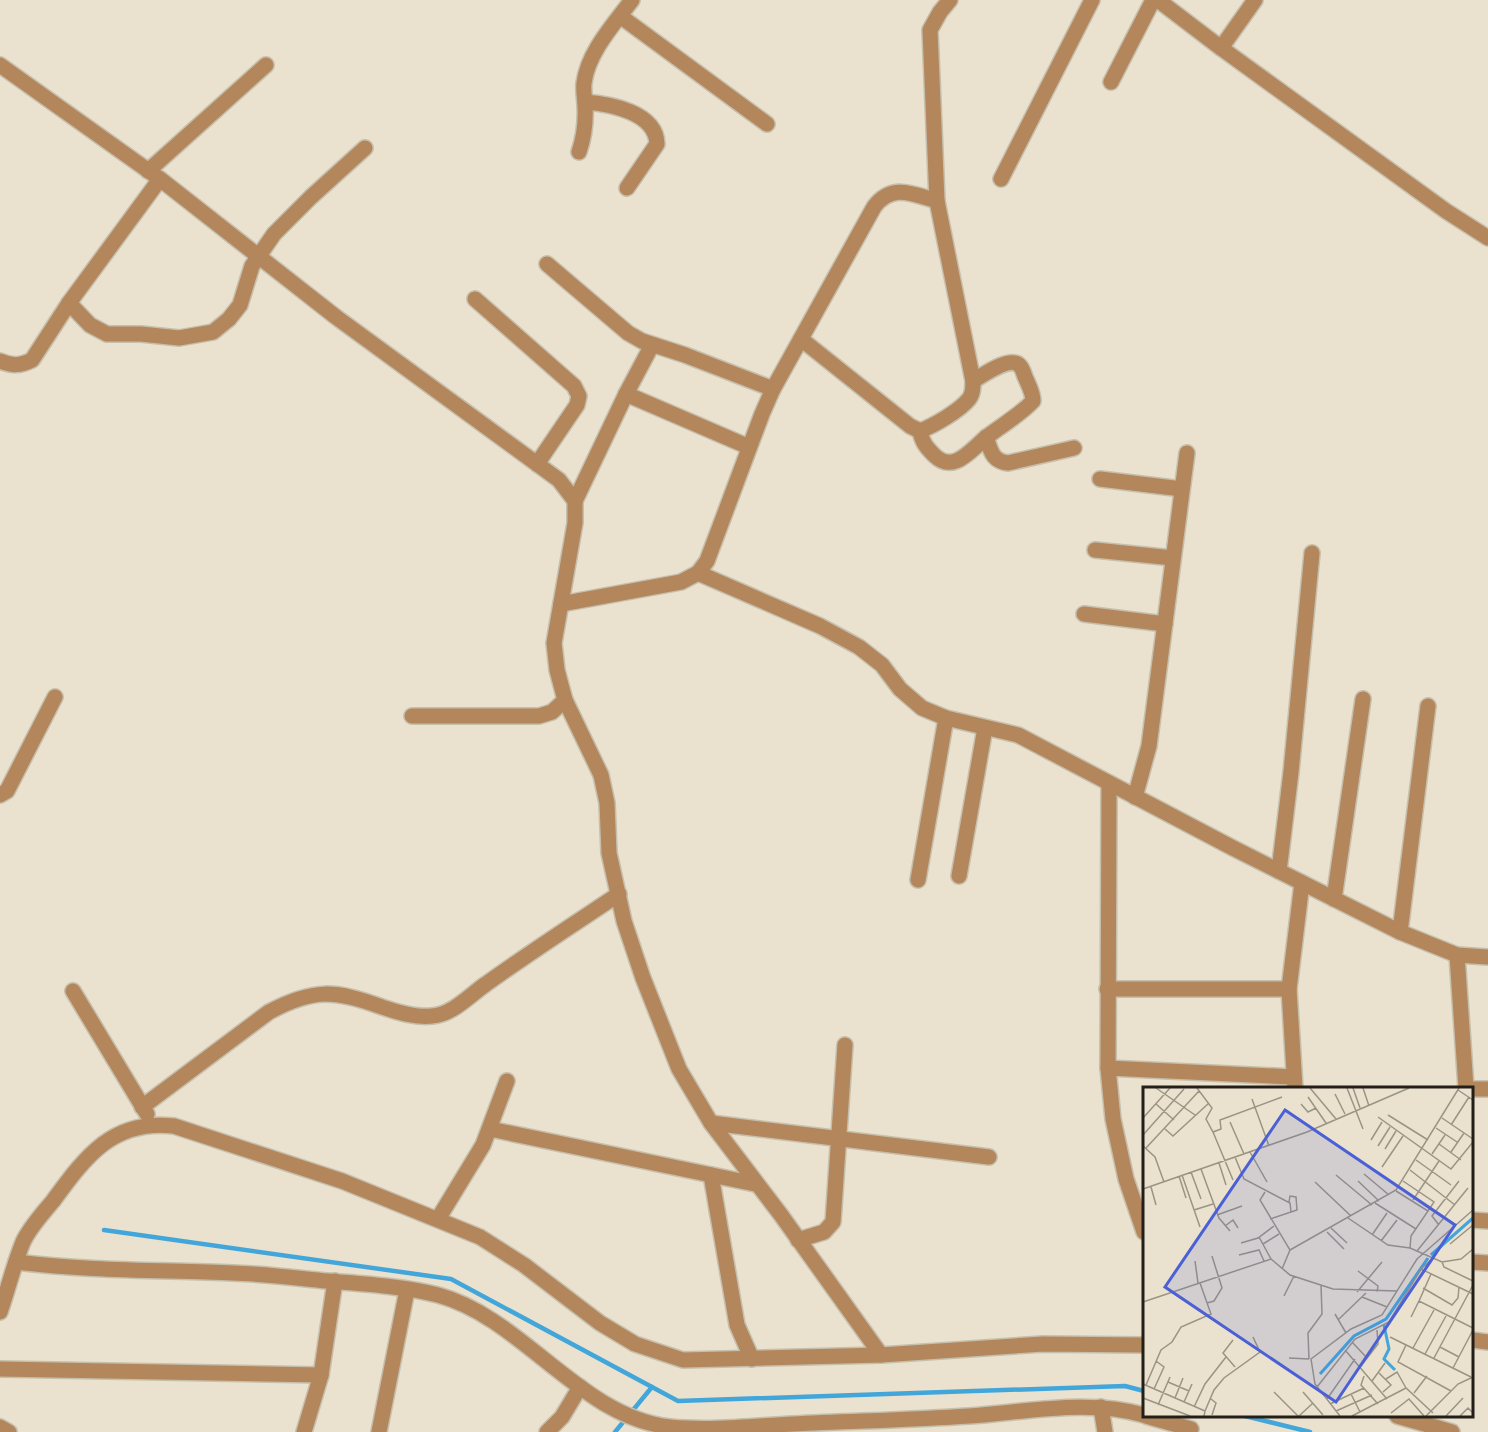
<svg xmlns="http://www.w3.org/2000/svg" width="1488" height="1432" font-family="'Varela Round',sans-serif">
<rect width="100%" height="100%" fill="#eae2ce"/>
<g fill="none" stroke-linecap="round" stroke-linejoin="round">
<g stroke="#42a6db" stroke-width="4.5">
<path d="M104,1230L451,1279L678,1401L1125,1386L1144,1391"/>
<path d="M1245,1416L1310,1432"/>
<path d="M615,1432L652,1387"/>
</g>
<g stroke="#c6bfad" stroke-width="18">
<g id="minor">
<path d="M1158,0L1221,48L1446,211L1488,238"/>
<path d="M620,16L767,124"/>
<path d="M1221,48L1255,0"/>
<path d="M0,65L160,179L336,317L559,480L575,501V523L554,643L557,670L565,700L601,775L607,803L609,853L624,921L643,978L679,1069L711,1123L781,1215L881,1355"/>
<path d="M1111,82L1153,0"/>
<path d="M585,102C610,104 656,112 657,144L627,188"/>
<path d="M579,152C584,137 586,122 585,106C585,99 583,91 584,83C588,52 614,24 632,0"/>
<path d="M148,171L266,65"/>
<path d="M1001,179L1092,0"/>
<path d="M547,264L628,333L642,341L685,355L773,389"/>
<path d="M475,299L574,386L579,396L577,405L537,464"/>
<path d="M69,303L90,325L107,334H141L179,338L213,332L229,319L240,305L252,266L274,234L311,197L365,148"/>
<path d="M801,339L910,426L920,431C935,425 959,411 969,399C973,394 973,387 973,381L937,201L930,30L940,12L950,0"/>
<path d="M0,361C12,366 20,366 32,360L69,303L160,179"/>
<path d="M626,394L749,447"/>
<path d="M920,431C922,442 926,447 934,455C954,475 971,449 988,436C1002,425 1020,415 1033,401C1033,393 1029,386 1026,379C1024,375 1023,369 1020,366C1011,355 983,375 973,381"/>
<path d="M986,437C991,451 992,461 1008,463L1074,448"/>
<path d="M1100,479L1182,489"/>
<path d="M575,501L626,394L652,345"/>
<path d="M1095,550L1173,558"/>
<path d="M698,573L820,626L859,647L882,665L900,689L922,708L946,718L1018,735L1233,848L1400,932L1457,955L1488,957"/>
<path d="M561,604L681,582L698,573L707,561L762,414L773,389L874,207C892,183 912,194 937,201"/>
<path d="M1084,614L1165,624"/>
<path d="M412,716H539L552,712L565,700"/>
<path d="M1109,783L1108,1068L1113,1119L1126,1179L1144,1232"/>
<path d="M0,795L7,791L55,697"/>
<path d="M1135,797L1149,746L1187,453"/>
<path d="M1279,871L1291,772L1312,553"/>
<path d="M959,876L985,728"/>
<path d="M918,880L946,718"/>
<path d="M1334,899L1363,699"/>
<path d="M1400,932L1428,706"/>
<path d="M1457,955L1466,1088"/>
<path d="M1107,989H1289"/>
<path d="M73,991L147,1114"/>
<path d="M1108,1068L1293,1077"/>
<path d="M1295,1088L1289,989L1302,883"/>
<path d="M1472,1089H1488"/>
<path d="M142,1107L269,1012C314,988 335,990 382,1007C397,1012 416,1018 432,1016C452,1015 470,995 486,984C529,953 574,924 619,894"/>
<path d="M711,1123L989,1157"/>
<path d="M490,1129L755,1184"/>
<path d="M711,1175L737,1325L752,1359"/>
<path d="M438,1219L483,1145L507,1081"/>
<path d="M1472,1220L1488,1221"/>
<path d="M798,1240L824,1232L833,1222L845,1045"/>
<path d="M16,1262C89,1271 161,1270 233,1273C265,1274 296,1278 327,1281C363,1284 403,1286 438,1295C523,1318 580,1417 670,1427C711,1431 753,1426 793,1424C852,1421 911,1420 969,1416C1027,1412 1088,1399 1144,1415"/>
<path d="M1472,1262L1488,1263"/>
<path d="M0,1312C8,1289 14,1264 23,1242C30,1227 43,1213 53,1201C86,1156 113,1119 174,1126L342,1181L480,1237L524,1265L600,1323L635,1344L683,1360L881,1355L1043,1344L1144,1345"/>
<path d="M1472,1340L1488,1342"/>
<path d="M0,1369L321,1375"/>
<path d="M1101,1407L1105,1432"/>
<path d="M1146,1416L1191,1429"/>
<path d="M1397,1416L1452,1432"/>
<path d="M0,1427L9,1432"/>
<path d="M304,1432L321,1375L335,1281"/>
<path d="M379,1432L407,1290"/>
<path d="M547,1432L562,1417L580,1387"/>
</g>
</g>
<use href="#minor" stroke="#b3865b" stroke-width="15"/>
</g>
<g transform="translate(1143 1087)">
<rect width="330" height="330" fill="#eae2ce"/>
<path fill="none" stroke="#42a6db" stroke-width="3" d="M288,168L330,131M241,238L246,262L241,272L252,283M177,287L211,249L243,232L285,171"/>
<path fill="none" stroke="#9a9485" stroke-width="1.5" d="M13,1L52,28M54,1L69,21L63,32L70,45L78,42L77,33L139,10M167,1L193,32M204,1L220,42M210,1L217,21M220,1L226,19M315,3L330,13M192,7L202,27M165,10L183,36M109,12L126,59M13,17L31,33M158,17L165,25L173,21M245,28L285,53M235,30L308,82L330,55M0,31L27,1M299,31L330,52M87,35L101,67M308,38L326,10M293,41L314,55M22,42L30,49L66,16M70,45L90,93M0,48L41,2M228,53L239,35M296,57L318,73M0,59L12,70L21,95M235,59L247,40M3,61L56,4M242,62L253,44M107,65L124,95M308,65L321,46M289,67L302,48M92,70L101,92L147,116L148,125L127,132M273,73L308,98M76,76L83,98M239,80L260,49M58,82L76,131L87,144M267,83L312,118M48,85L58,112M221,87L246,108M39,88L57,140M193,88L229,118M36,89L43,111M215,94L236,114M260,94L291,115L285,124M172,95L208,129M8,100L13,118M0,102L164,45L266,1M253,104L285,124L268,149L267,161L299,175L318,172L330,162M122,105L117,113L147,163L139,182M270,113L296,74M146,115L147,109L153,110L154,123L148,125M232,116L273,142M51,123L70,117M74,128L99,119M205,131L245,158L267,161M296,138L289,129L316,94M82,139L90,133L95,141M188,141L204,156M184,145L201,162M229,148L244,126M116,150L128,172M238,154L254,133M98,156L115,151L131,139M120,157L136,147M307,157L330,138M147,163L253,103L316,1M274,164L325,101M96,168L116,163L121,174M52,174L55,196M299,175L301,180L330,194M278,182L330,207M215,184L235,199L234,205M280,201L309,218L315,211L316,200M214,205L239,175M141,209L151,189M219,210L244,220M276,214L288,187M0,215L128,172L147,188L190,202L254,204M64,216L71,214L79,201L69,169M192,227L203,246M268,230L276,214L330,241M196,232L223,206M247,250L328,290M90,253L80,266L92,280M209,255L224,271M263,258L255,275L308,304M297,260L316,270M270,261L291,223M202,263L244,312M282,267L303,229M146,271L166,272M291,271L330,198M166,272L165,246L179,227L178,198M218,279L235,257L234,243M310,281L330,243M236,286L248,298L240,305M221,289L218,298L235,317M243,292L254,285L263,301M229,294L242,276M25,295L46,304M0,297L62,324L61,329M3,298L18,263L29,255L38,240L68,227L57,196M174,300L212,252L246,235L278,182L288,173M11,302L21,280L13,274M131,305L155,329M160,305L180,328M271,306L284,289M208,307L217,325M0,311L47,329M32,311L40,291M68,312L73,316L69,328M184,312L212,272M41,315L49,297M187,317L221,301M15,318L27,290M51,320L62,297L83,270M62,324L71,303L81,291L117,265L110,250M193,324L229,308M248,326L266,312L281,329M156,329L170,316M197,329L172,297L168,272L208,242L239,228L274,172L330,123M209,329L263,301L290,326M283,329L315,297L330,290M303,329L320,311M317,329L325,321L330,326"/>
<path fill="#4b60d5" fill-opacity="0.15" stroke="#4b60d5" stroke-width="3" d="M142,23L312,138L193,315L22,200Z"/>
<rect width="330" height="330" fill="none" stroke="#231f18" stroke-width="3"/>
</g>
</svg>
